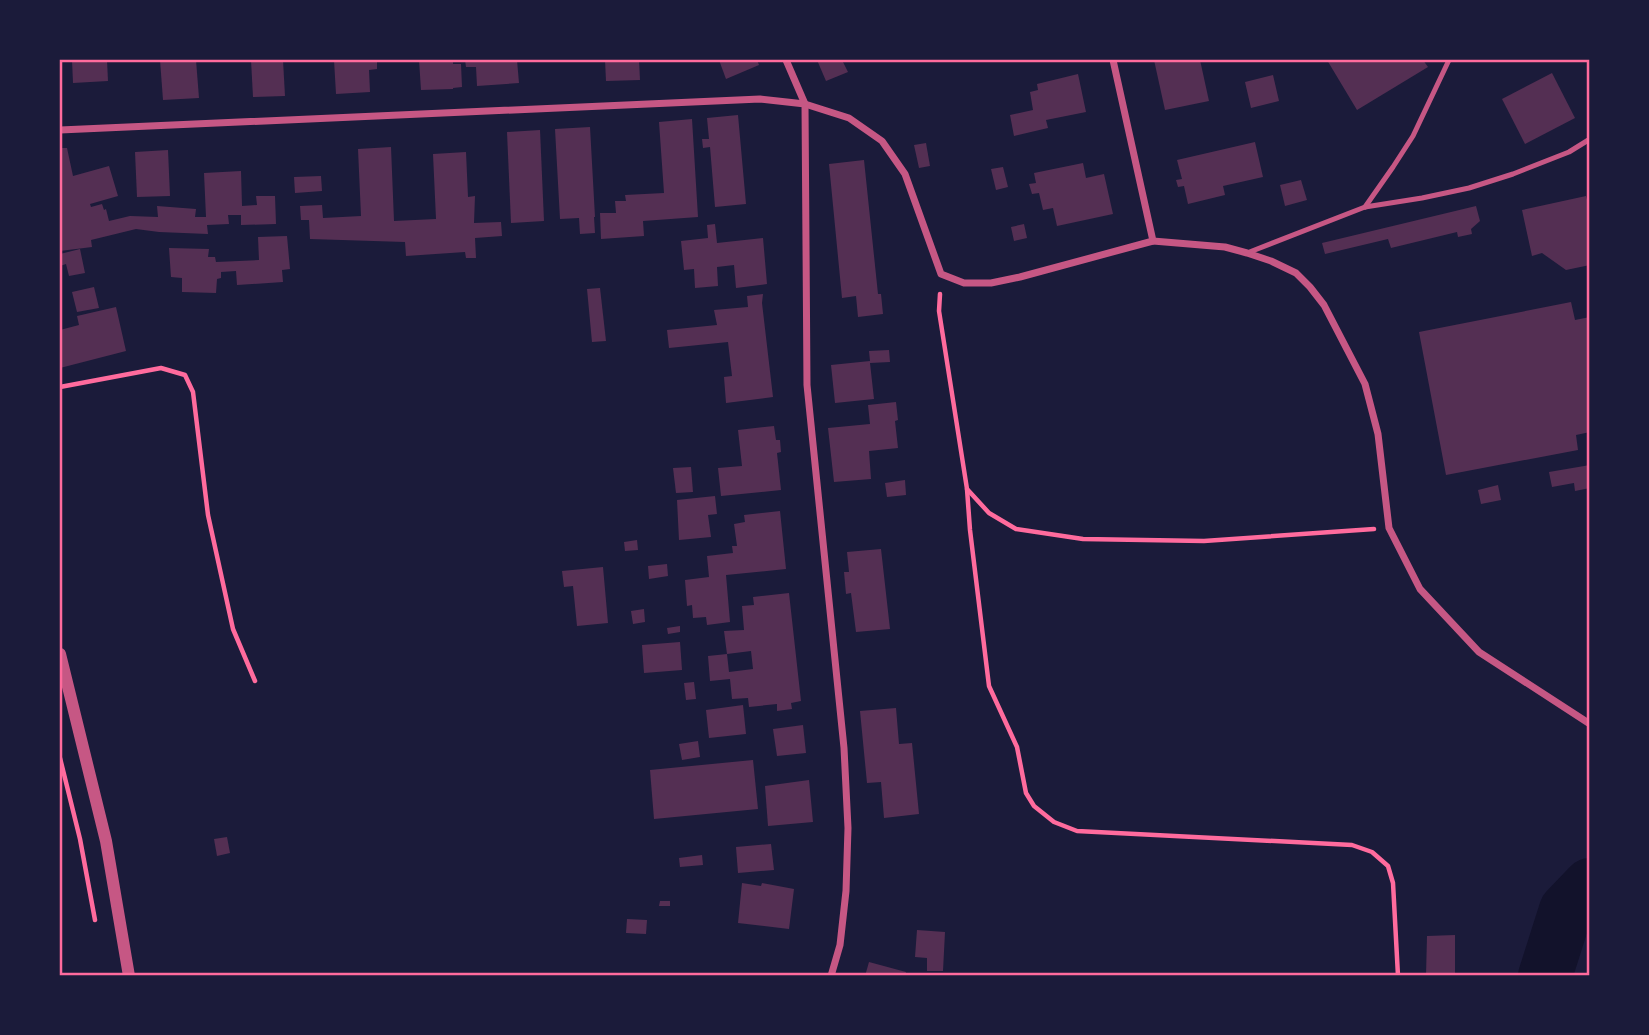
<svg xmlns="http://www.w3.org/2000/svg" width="1649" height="1035" font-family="'Fira Sans Condensed',sans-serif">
<rect width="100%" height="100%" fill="#1b1b3a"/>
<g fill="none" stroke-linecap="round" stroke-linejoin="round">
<path stroke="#12122b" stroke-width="54" d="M1545,976L1566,910L1590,885"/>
</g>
<g fill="#542f53">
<path d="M72,60H107L108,81L73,83Z"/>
<path d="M160,60H196L199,98L163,100Z"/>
<path d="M251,60H283L285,96L253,97Z"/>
<path d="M334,60H369L370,62L377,61V69L369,70L370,92L336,94Z"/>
<path d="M419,60H453V64H461L462,87L453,88V89L421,90Z"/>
<path d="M465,60H517L519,83L477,86L476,67H466Z"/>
<path d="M605,60H639L640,80L606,81Z"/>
<path d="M719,60H757L759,65L726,79Z"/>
<path d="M817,60H847L843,62L848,72L826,81Z"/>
<path d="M1154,60H1200L1209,101L1165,110Z"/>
<path d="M1327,60H1423L1428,67L1357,110Z"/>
<path d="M1552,73L1575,118L1525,144L1502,99Z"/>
<path d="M1078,74L1086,112L1046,120L1048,128L1014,136L1010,115L1033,110L1030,92L1038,90L1037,84Z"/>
<path d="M1273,75L1279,101L1251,108L1245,82Z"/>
<path d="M738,115L746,204L715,207L710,147L703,148L702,139H709L707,118Z"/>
<path d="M692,119L698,217L643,221L644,236L601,239L600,213H616L615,201H626L625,195L664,193L659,122Z"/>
<path d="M590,127L595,217H594L595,233L580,234L579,218L560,219L555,129Z"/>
<path d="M540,130L544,221L511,223L507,132Z"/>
<path d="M1255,142L1263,177L1223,186L1225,195L1188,204L1184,186L1178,187L1176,180L1182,179L1177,160Z"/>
<path d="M926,143L930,166L919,168L914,145Z"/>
<path d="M391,147L394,221L436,219L433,154L466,152L468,197L475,196L474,223L501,222L502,236L475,238L476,258H466L465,252L406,256L405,242L310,239L309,220H301L300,206L322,205L323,218L361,216L358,149Z"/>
<path d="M60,148H67L73,176L109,166L118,196L90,204L91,207L102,204L104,210L106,209L109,221L130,216L158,217L157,206L196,209L195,217H206L204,173L241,171L242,206L257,205L256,196H275L276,224L241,225V215H228L229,224L207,225L208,234L159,232L136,229L91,240L92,247L60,251Z"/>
<path d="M168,150L170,196L137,197L135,152Z"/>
<path d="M864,160L878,294H881L883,314L858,317L856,296L842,298L829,164Z"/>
<path d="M1083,163L1086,178L1104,174L1113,214L1057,226L1053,208L1043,210L1039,193L1032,194L1029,184L1036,183L1034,173Z"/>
<path d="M1003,167L1008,187L996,190L991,169Z"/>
<path d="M321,176L322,191L295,193L294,177Z"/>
<path d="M1301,180L1307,200L1285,206L1280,185Z"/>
<path d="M1586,196L1590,210V265L1566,270L1542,253L1532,256L1522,210Z"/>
<path d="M1476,206L1480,221L1471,229L1472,234L1458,237L1457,232L1391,248L1388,239L1325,254L1322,243Z"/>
<path d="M715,224L717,243L763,238L767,284L736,288L734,265L717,267L718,286L695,288L694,269L684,270L681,241L708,238L707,225Z"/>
<path d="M1024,224L1027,238L1014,241L1011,227Z"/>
<path d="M287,236L290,269L282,270L283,282L237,285L236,271L221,272V278L217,279L216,293L182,292V278L171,277L169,248L209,249L208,257H215L216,262L259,260L258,237Z"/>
<path d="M80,249L85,273L69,276L66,264L60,266V254Z"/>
<path d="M94,287L99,308L77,312L72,292Z"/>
<path d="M600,288L606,341L592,342L587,289Z"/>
<path d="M763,294L762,303L773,397L726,403L724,377L732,376L728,342L669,348L667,330L717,325L714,310L748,307L747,296Z"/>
<path d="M1571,302L1575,320L1590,317V432L1576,435L1578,450L1446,475L1419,332Z"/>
<path d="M116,307L126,351L60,368V330L79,325L77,316Z"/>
<path d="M889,350L890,362L870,363L874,399L835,403L831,365L870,361L869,351Z"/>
<path d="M896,402L898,420L895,421L898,448L869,451L871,479L834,482L828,428L870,424L868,405Z"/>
<path d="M774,426L776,440H780L781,452L777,453L781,490L721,496L718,468L742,466L738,430Z"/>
<path d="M1590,465V488L1575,491L1574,483L1552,487L1549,472Z"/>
<path d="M691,467L693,492L676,493L673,468Z"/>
<path d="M905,480L906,495L887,497L885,483Z"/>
<path d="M1498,485L1501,500L1481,504L1478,490Z"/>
<path d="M715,496L717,514L708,515L711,537L679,540L677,500Z"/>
<path d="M780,511L786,569L726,575L730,622L707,625L706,617L693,618L692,605L687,606L685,580L709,577L707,556L733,553L732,546H737L734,524L745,522L744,515Z"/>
<path d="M637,540L638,550L625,551L624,542Z"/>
<path d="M881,549L890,629L856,632L851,593L846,594L844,572H849L847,552Z"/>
<path d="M667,564L668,576L649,579L648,566Z"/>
<path d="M603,567L608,623L577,626L573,586L564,587L562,571Z"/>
<path d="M789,593L801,701L791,703L792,709L777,711V704L749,707L748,698L732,699L730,679L710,681L708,656L727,654L729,672L753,669L751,651L727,654L724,631L744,630L742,606L754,605L753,597Z"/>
<path d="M644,609L645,622L633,624L631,611Z"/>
<path d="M680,626V632L668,634L667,628Z"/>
<path d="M680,642L682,670L644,673L642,645Z"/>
<path d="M694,682L696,699L686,700L684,683Z"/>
<path d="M743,705L746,734L709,738L706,710Z"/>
<path d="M896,708L899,744L912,743L919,814L884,818L881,782L867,783L860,711Z"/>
<path d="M803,725L806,753L777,756L773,729Z"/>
<path d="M698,741L700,757L682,760L679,744Z"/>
<path d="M753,760L758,809L654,819L650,770Z"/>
<path d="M809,780L813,822L768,826L765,786Z"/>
<path d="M227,837L230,853L217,856L214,839Z"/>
<path d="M771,844L774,870L738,873L736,847Z"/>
<path d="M702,855L703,865L680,867L679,858Z"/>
<path d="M742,883L761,886L762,883L794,889L789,929L738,923Z"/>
<path d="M660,901H670V906H659Z"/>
<path d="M627,919L647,920L646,934L626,933Z"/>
<path d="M917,930L945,932L943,971H927V958L915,957Z"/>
<path d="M1455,935V976H1426L1427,936Z"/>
<path d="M869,962L906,972L905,976H865Z"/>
</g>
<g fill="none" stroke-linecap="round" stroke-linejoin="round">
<g stroke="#ff6b9d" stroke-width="4.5">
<path d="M940,294L939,311L967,489L989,513L1016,529L1083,539L1204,541L1374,529"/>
<path d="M60,387L161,368L185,375L193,392L208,515L233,629L255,681"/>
<path d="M967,489L970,530L989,686L1017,747L1026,793L1034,806L1054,822L1077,831L1352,845L1372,852L1388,866L1393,883L1398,976"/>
<path d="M60,758L80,839L95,920"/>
</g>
<g stroke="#c65784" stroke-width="5">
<path d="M1365,207L1393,167L1413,136L1449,60"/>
<path d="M1247,253L1365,207L1422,198L1469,188L1513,174L1569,152L1590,139"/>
</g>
<g stroke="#c65784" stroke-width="7">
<path d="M786,60L805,104L849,118L882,141L905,174L941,274L964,283H991L1020,277L1153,241"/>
<path d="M1113,60L1153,241L1225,247L1247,253L1271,261L1296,273L1310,287L1324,305L1365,384L1378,434L1389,528L1420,589L1479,652L1590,724"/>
<path d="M60,130L760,99L805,104L807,385L844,748L848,828L846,891L840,945L831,976"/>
</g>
<path stroke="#c65784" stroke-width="12" d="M60,654L106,841L129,976"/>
</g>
<rect width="1649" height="1035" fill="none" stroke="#1b1b3a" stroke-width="122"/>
<rect x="61" y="61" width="1527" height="913" fill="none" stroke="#ff6b9d" stroke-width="2.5"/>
</svg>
